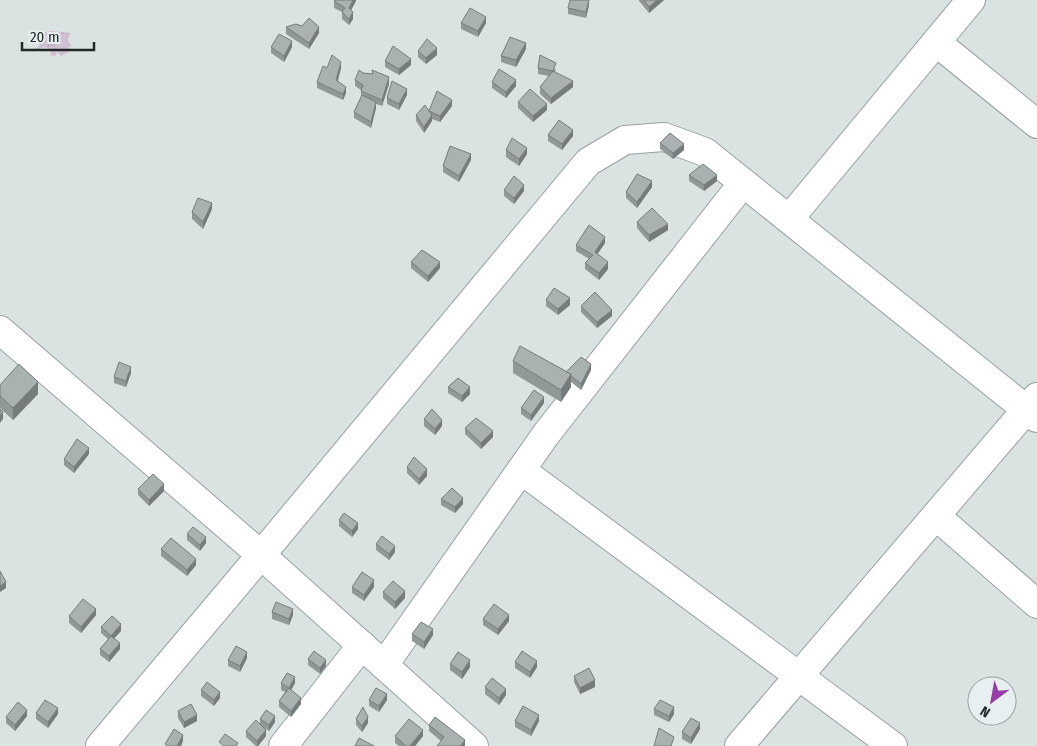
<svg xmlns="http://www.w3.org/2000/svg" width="1037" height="746" font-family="'Fira Sans Condensed',sans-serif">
<defs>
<pattern id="grass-tufts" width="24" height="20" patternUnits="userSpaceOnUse" patternTransform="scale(1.25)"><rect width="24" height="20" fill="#d0c0d2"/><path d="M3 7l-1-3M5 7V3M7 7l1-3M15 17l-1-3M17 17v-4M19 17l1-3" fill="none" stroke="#b2a5b4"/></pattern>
</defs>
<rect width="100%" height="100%" fill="#dae3e2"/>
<path fill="url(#grass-tufts)" d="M52,31L70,33L68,40L71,45L67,50L69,52L61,56L57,52L55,56L50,55L51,50L44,47L39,49L37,48L40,45L37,42L42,33Z"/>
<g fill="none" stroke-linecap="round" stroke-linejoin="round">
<g stroke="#98a0a0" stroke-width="30">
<g id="street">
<path d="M936,42L1037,124"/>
<path d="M789,219L971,0"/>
<path d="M0,330L261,555L474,746"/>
<path d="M521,470L893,746"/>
<path d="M936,516L1037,604"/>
<path d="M384,665L547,433L743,183"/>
<path d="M100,746L261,555L588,162L625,140L664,137L705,152L1037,418"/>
<path d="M283,746L362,645"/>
<path d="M739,746L1037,397"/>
</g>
</g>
<use href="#street" stroke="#fff" stroke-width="28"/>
</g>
<g fill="#919898">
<path d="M356,0L351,10L353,19L349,25L342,19V12L334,8V1Z"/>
<path d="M639,0H664L649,13L639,1Z"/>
<path d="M589,5L586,18L568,14V8Z"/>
<path d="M461,23H486L478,37L461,29Z"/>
<path d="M286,27L319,33L309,49L286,34Z"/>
<path d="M271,47H292L284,62L271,53Z"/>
<path d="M526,49L516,67L501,62V56Z"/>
<path d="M418,51L437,55L426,64L418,57Z"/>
<path d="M385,61L411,65L399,75L385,67Z"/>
<path d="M327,68H341L338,81L346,93L343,100L317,88V82Z"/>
<path d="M538,68L556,69L555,72L573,87L551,104L540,94V87L549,76L538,74Z"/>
<path d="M372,70L389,84L382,106L376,104V108L371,128L354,118V112L361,97V90L355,86V80L363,73L372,74Z"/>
<path d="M492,82L516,86L506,98L492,88Z"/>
<path d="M407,95L399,110L387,104V98Z"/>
<path d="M518,102L547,110L533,122L518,108Z"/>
<path d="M452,106L440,122L432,119V121L424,133L416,121V115L429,111Z"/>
<path d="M548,135L573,136L562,150L548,141Z"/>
<path d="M660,143L684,150L673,159L660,149Z"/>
<path d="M506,150L527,154L519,166L506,157Z"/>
<path d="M471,160L459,182L443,172V166Z"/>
<path d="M689,175L717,181L704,191L689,181Z"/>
<path d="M652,187L637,208L626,198V192Z"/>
<path d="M504,190L524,191L514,204L504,196Z"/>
<path d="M212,209L203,229L192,219V212Z"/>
<path d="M637,222L668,230L649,242L637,228Z"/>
<path d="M605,243L597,254L608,269L599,280L585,269V263L589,259L576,251V245Z"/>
<path d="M411,262L440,268L428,282L411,268Z"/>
<path d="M546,300L570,305L558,315L546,306Z"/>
<path d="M581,306L612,316L597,328L581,312Z"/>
<path d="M513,361L566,372L591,370L581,390L571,382V387L561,402L513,373Z"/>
<path d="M131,373L126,387L114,383V377Z"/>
<path d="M0,385L38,394L13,420L0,408Z"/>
<path d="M448,387L470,394L462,402L448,393Z"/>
<path d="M544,403L531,421L521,414V408Z"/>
<path d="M424,419L442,426L435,435L424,426Z"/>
<path d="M465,428L493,437L481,449L465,434Z"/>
<path d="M89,454L74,473L64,465V459Z"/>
<path d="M407,467L427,476L419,485L407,473Z"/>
<path d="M138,489L164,491L149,506L138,495Z"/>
<path d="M441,499L463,504L455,513L441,505Z"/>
<path d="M339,520L358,529L352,537L339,526Z"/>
<path d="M187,534L206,543L200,551L187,540Z"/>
<path d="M376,544L395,552L389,560L376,550Z"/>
<path d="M161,549L196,565L187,576L161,556Z"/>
<path d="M352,587H374L364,601L352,593Z"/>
<path d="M383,592L405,598L395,609L383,598Z"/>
<path d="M272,612L293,615L289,625L272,619Z"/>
<path d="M96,615L81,633L69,623V616Z"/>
<path d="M483,619L509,621L498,635L483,625Z"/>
<path d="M101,627L121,631L114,638L120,649L109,662L100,655V649L108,639L101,633Z"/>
<path d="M412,634L433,635L424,649L412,641Z"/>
<path d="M247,658L240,672L228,666V660Z"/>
<path d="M308,659L326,666L320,674L308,665Z"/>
<path d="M515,662L537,667L530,678L515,668Z"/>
<path d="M450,664L470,667L462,679L450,670Z"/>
<path d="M574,676L595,687L580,694L574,682Z"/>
<path d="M281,683H295L291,690L301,704L291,717L279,707V701L285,692L281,690Z"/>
<path d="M485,687L506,695L499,705L485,694Z"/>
<path d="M201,690L220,698L214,706L201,696Z"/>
<path d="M369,700H387L379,712L369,706Z"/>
<path d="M654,709L674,714L669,722L654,715Z"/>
<path d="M178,711L197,721L184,728L178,718Z"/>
<path d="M36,713L58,714L48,728L36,719Z"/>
<path d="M27,716L15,731L6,723V717Z"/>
<path d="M260,719L275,722L269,731L263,727L266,736L258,746H256L246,737V731L260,724Z"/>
<path d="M356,719L368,723L362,732L356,725Z"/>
<path d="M515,721H539L531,736L515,727Z"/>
<path d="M429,725L465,746L441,741L429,731Z"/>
<path d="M700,729L691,744L682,739V732Z"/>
<path d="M395,736H423L415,746H399L395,743Z"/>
</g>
<g fill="#767c7c">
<path d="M353,0H356V1L349,14V8Z"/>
<path d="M589,0V5L586,18V12Z"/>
<path d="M657,0H664L649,13V7Z"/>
<path d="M353,12V19L349,25V19Z"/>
<path d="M486,17V23L478,37V31Z"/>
<path d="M319,27V33L309,49V43Z"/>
<path d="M292,41V47L284,62V56Z"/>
<path d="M526,43V49L516,67V60Z"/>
<path d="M437,48V55L426,64V58Z"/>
<path d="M411,59V65L399,75V69Z"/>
<path d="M341,62V68L336,86V80Z"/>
<path d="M389,77V84L382,106V100Z"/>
<path d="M516,80V86L506,98V92Z"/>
<path d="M573,81V87L551,104V98Z"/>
<path d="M346,87V93L343,100V94Z"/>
<path d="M407,89V95L399,110V104Z"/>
<path d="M452,100V106L440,122V116Z"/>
<path d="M376,102V108L371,128V122Z"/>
<path d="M547,104V110L533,122V116Z"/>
<path d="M432,115V121L424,133V127Z"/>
<path d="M573,130V136L562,150V144Z"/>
<path d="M684,144V150L673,159V153Z"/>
<path d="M527,148V154L519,166V159Z"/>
<path d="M471,154V160L459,182V176Z"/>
<path d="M717,175V181L704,191V185Z"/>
<path d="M652,181V187L637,208V202Z"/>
<path d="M524,185V191L514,204V198Z"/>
<path d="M212,203V209L203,229V222Z"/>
<path d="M668,224V230L649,242V235Z"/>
<path d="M605,237V243L595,258V252Z"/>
<path d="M440,262V268L428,282V276Z"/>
<path d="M608,262V269L599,280V273Z"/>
<path d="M570,298V305L558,315V309Z"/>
<path d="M612,310V316L597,328V322Z"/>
<path d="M591,364V370L581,390V384Z"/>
<path d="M131,367V373L126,387V381Z"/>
<path d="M571,374V387L561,402V390Z"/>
<path d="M38,382V394L13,420V408Z"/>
<path d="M470,387V394L462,402V396Z"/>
<path d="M544,397V403L531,421V415Z"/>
<path d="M3,412V419L0,423V416Z"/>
<path d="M442,420V426L435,435V429Z"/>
<path d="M493,431V437L481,449V443Z"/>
<path d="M89,448V454L74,473V467Z"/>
<path d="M427,469V476L419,485V479Z"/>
<path d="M164,484V491L149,506V500Z"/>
<path d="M463,498V504L455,513V507Z"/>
<path d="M358,523V529L352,537V531Z"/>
<path d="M206,537V543L200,551V545Z"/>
<path d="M395,546V552L389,560V554Z"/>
<path d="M196,559V565L187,576V570Z"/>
<path d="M374,580V587L364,601V595Z"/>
<path d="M6,582V588L0,592V586Z"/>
<path d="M405,591V598L395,609V602Z"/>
<path d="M96,609V615L81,633V627Z"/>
<path d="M293,609V615L289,625V619Z"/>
<path d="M509,615V621L498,635V629Z"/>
<path d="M121,624V631L111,642V636Z"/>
<path d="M433,629V635L424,649V642Z"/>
<path d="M120,643V649L109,662V656Z"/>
<path d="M247,652V658L240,672V666Z"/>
<path d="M326,660V666L320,674V668Z"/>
<path d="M470,660V667L462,679V672Z"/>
<path d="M537,661V667L530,678V672Z"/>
<path d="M295,677V683L289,694V688Z"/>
<path d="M595,680V687L580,694V688Z"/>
<path d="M506,689V695L499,705V698Z"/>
<path d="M220,692V698L214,706V700Z"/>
<path d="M387,694V700L379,712V706Z"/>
<path d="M301,698V704L291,717V711Z"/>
<path d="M674,707V714L669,722V716Z"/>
<path d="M58,708V714L48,728V722Z"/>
<path d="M27,710V716L15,731V725Z"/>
<path d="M197,715V721L184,728V722Z"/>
<path d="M539,715V721L531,736V730Z"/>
<path d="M275,716V722L269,731V725Z"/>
<path d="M368,717V723L362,732V726Z"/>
<path d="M700,723V729L691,744V738Z"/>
<path d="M266,730V736L258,746H257V741Z"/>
<path d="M423,730V736L415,746H410Z"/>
<path d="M183,735V741L181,746H177Z"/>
<path d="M465,740V746H460Z"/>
</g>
<g fill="#a9b1b1" stroke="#767c7c">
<path d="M335,0H353L349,8L353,12L349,19L342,12L345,8L334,1Z"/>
<path d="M570,0H589L586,12L568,8Z"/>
<path d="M644,0H657L649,7Z"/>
<path d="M470,8L486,17L478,31L461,23Z"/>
<path d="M309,18L319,27L309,43L286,27L296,24L302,26Z"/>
<path d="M279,34L292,41L284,56L271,47Z"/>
<path d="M510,37L526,43L516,60L501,56Z"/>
<path d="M427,39L437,48L426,58L418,51Z"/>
<path d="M393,46L411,59L399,69L385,61Z"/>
<path d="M332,55L341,62L336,80L346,87L343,94L317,82L323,66L327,68Z"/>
<path d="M540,55L556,63L553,71L573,81L551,98L540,87L553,71L538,68Z"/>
<path d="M499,69L516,80L506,92L492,82Z"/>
<path d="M359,70L363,73L373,74L372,70L389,77L382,100L361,91L363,85L355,80Z"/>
<path d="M392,81L407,89L399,104L387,98Z"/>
<path d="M530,89L547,104L533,116L518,102Z"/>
<path d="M437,91L452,100L440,116L429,111L432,115L424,127L416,115L425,105L429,111Z"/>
<path d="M362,95L376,102L371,122L354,112Z"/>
<path d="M559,120L573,130L562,144L548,135Z"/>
<path d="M670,133L684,144L673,153L660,143Z"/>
<path d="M512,138L527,148L519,159L506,150Z"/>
<path d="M450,146L471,154L459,176L443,166Z"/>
<path d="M703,164L717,175L704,185L689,175Z"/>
<path d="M637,174L652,181L637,202L626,192Z"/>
<path d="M514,176L524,185L514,198L504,190Z"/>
<path d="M198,198L212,203L203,222L192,212Z"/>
<path d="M652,208L668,224L649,235L637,222Z"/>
<path d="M589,225L605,237L595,252L608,262L599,273L585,263L593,255L576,245Z"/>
<path d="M422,250L440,262L428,276L411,262Z"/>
<path d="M554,288L570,298L558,309L546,300Z"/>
<path d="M595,292L612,310L597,322L581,306Z"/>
<path d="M520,346L571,374L561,390L513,361Z"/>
<path d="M581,357L591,364L581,384L571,376V374L566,372Z"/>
<path d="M119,362L131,367L126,381L114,377Z"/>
<path d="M19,364L38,382L13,408L0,396V385Z"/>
<path d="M458,378L470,387L462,396L448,387Z"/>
<path d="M534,390L544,397L531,415L521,408Z"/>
<path d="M0,409L3,412L0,416Z"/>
<path d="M432,409L442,420L435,429L424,419Z"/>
<path d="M476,418L493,431L481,443L465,428Z"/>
<path d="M77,439L89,448L74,467L64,459Z"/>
<path d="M414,457L427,469L419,479L407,467Z"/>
<path d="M153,474L164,484L149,500L138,489Z"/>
<path d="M452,488L463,498L455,507L441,499Z"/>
<path d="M344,513L358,523L352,531L339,520Z"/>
<path d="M193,527L206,537L200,545L187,534Z"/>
<path d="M382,536L395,546L389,554L376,544Z"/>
<path d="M171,538L196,559L187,570L161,549Z"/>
<path d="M0,571L6,582L0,586Z"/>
<path d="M362,572L374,580L364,595L352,587Z"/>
<path d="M393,581L405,591L395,602L383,592Z"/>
<path d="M83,599L96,609L81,627L69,616Z"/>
<path d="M276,602L293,609L289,619L272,612Z"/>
<path d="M494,604L509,615L498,629L483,619Z"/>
<path d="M112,616L121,624L111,636L120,643L109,656L100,649L111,636L101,627Z"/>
<path d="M421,622L433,629L424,642L412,634Z"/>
<path d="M236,646L247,652L240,666L228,660Z"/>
<path d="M314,651L326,660L320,668L308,659Z"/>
<path d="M522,651L537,661L530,672L515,662Z"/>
<path d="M458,652L470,660L462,672L450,664Z"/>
<path d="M589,668L595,680L580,688L574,676Z"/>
<path d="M287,673L295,677L289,688L281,683Z"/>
<path d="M492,678L506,689L499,698L485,687Z"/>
<path d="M207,682L220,692L214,700L201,690Z"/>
<path d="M289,688L301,698L291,711L279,701Z"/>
<path d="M376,688L387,694L379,706L369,700Z"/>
<path d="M45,700L58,708L48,722L36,713Z"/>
<path d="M660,700L674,707L669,716L654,709Z"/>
<path d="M18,702L27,710L15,725L6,717Z"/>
<path d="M191,704L197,715L184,722L178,711Z"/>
<path d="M523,706L539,715L531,730L515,721Z"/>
<path d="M363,707L368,717L362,726L356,719Z"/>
<path d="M266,710L275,716L269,725L260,719Z"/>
<path d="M435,717L465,740L460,746H437L444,737L429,725Z"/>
<path d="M691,718L700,723L691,738L682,732Z"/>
<path d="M409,719L423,730L410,746H406L395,736Z"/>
<path d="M256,720L266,730L257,741L246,731Z"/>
<path d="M659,728L674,737L671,746H654Z"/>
<path d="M174,729L183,735L177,746H168L165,744Z"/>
<path d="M225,734L238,743L236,746H224L219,742Z"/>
<path d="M359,738L374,746H355Z"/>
</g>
<g transform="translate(992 701) rotate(212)"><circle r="24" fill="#e7f0f0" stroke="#99a09f"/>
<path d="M0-4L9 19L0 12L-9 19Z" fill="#983da8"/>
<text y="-8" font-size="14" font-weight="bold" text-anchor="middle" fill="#232726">N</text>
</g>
<path d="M22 42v8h72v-8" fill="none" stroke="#232726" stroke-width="2.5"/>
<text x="30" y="42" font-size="15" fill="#232726" stroke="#e7f0f0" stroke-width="4" paint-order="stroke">20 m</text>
</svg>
